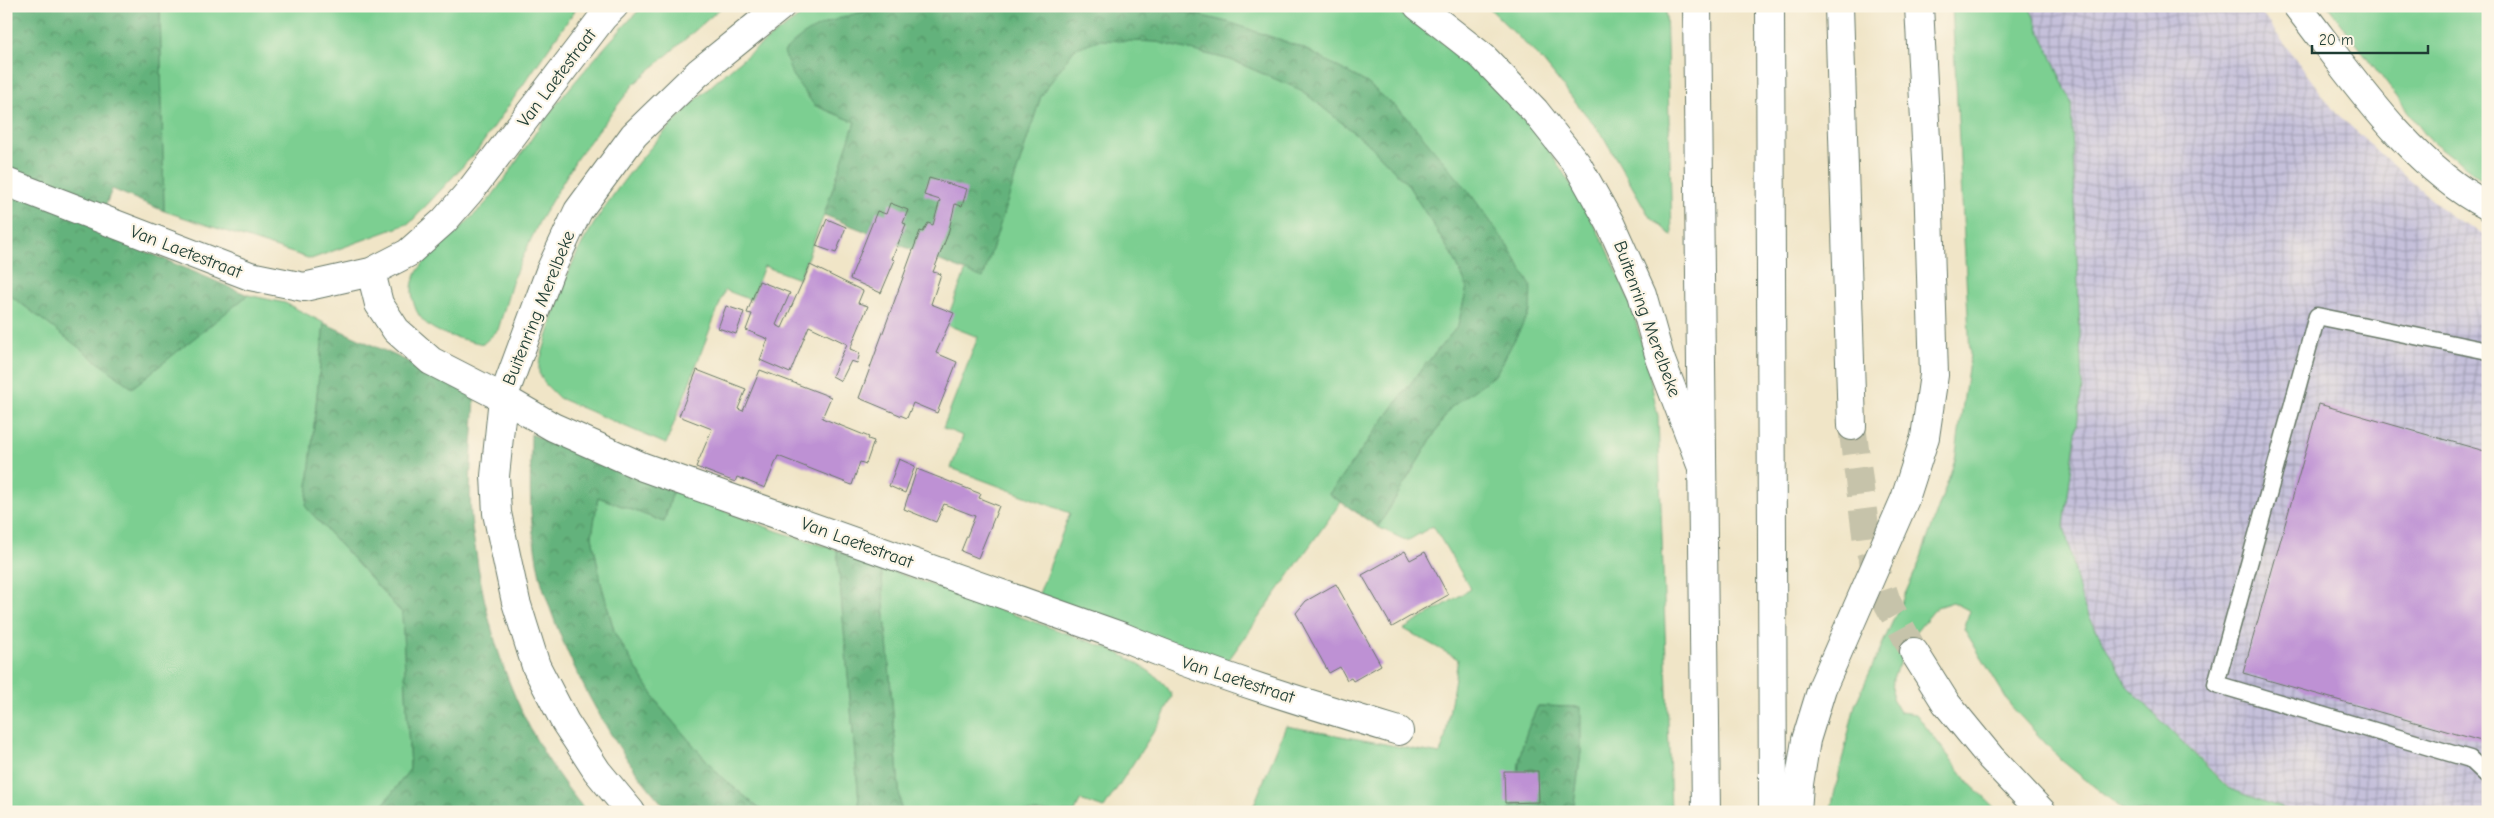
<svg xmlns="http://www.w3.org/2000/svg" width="2494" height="818" font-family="'Comic Neue',sans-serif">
<defs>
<pattern id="industrial-grid" width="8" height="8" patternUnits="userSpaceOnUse" patternTransform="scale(1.25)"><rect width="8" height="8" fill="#c5c0da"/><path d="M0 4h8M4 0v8" fill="none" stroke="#9f9db2"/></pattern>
<pattern id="forest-crowns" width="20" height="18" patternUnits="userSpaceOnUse" patternTransform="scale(1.25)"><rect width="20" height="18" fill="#64b27b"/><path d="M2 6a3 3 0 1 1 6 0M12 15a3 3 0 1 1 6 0" fill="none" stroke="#529266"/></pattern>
</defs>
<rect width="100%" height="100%" fill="#fcf5e5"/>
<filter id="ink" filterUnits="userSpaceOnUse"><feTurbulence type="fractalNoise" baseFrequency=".02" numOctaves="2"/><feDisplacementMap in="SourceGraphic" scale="10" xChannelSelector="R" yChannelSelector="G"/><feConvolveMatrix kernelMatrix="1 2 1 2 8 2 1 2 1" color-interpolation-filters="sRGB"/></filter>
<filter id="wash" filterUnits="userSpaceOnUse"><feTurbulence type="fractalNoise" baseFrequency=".0096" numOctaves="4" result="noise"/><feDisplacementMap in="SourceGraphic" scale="20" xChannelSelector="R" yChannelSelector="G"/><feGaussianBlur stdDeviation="1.12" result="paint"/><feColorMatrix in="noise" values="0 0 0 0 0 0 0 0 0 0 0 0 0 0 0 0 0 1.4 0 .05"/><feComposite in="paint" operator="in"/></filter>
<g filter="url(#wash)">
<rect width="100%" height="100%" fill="#f0e5c7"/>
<path fill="url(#industrial-grid)" d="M2029,6H2256L2336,113L2452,218L2488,236V812H2292L2229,788L2127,686L2083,605L2064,526L2082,387L2071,102Z"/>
<g fill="#7bcf91" stroke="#4d8662">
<path d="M160,6H578L477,151L410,223L311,259L164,211Z"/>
<path d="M643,6H723L634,84L577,158L539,222L514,276L498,330L483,344C451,336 414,333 412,291C411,265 445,244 461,228C472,216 486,205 495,192C515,166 531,137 551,111C580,75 611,39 643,6Z"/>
<path d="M816,6H888L876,9L814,105L855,122L824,215L799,279L764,266L751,300L725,290L666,444L559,398L545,384L539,373V364C552,324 562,279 583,242C639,145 723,66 816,6Z"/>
<path d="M1160,6H1389L1446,45L1495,88L1541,138L1577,194L1607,248L1631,305L1645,354L1658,416L1671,812H1573L1581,752L1580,707L1538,706C1521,741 1517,762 1517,801L1508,812H1251L1286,726L1440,754L1445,739L1458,659L1404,629L1471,589L1433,526L1407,541L1378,527L1450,408L1496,373L1530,311L1405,115L1367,83L1303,48L1231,23Z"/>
<path d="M1487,6H1666L1672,236L1648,214L1603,136L1542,60Z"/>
<path d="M1952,6H2029L2071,102L2082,387L2064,526L2083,605L2127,686L2228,788L2292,812H2126L2061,760L2011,706L1964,629L1970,611L1953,602L1937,607L1910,639L1893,678L1892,698L1900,712L1916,714L1970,784L1999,812H1830L1855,705L1919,563L1955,460L1970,354Z"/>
<path d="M2328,6H2488V184L2428,138Z"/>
<path d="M1098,39L1157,42L1231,60L1301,90L1371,146L1408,185L1455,260L1467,287L1458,326L1419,372L1329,494L1341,502L1225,665L1037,599L1070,513L951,468L963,436L943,428L978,337L945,324L966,270L983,277L1041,96L1074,49Z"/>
<path d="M6,292L132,387L248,295L285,303L324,323L306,507L402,613L410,769L378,812H6Z"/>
<path d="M673,491L777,531L837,550L860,812H764L721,777L661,708L615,634L601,583L592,536L598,497L664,522Z"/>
<path d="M881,567L1113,650C1131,660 1165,677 1172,696L1162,719L1104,808L1080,800L1075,812H901Z"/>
</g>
<g fill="url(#forest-crowns)" stroke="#427858">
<path d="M6,6H160L164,211L112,189L96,230L248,295L132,388L6,292Z"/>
<path d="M888,6H1160L1231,23L1303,48L1367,83L1405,115L1470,193L1508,246L1531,286L1530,311L1496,374L1450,408L1378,527L1329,494L1419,372L1458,326L1467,287L1455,260L1408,185L1371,146L1301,90L1231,60L1157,42L1098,40L1074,49L1041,96L983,278L824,215L855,122L814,105L792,75L784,52C811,22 849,15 888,6Z"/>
<path d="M324,323L475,392C474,431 468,479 471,517C472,533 476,550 478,566C493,657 526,742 587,812H378L410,769L402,613L306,507Z"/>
<path d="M531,434L673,491L664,522L598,497L592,536L601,583L615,634L661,708L721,777L764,812H670C617,757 569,668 546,596C538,575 535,548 532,525C529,495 531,464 531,434Z"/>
<path d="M837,550L881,567L901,812H860Z"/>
<path d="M1538,706L1581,707V752L1573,812H1508L1517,801C1517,762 1521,741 1538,706Z"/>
</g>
<g id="blocks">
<g fill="#be91d4">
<path d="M929,178L967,189L962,206L955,204L948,234L933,272L941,274L931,304L954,313L936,353L957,362L937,413L913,403L907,418L859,398L920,231L923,232L928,223L933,225L940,200L924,195Z"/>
<path d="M890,203L908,210L903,223L906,224L892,259L895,260L881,293L850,279L877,211L886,214Z"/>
<path d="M827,219L846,227L836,253L816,246Z"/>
<path d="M810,265L863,291L858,303L868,306L850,349L860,353L857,363L851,361L841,381L832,376L847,344L809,326L790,373L760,360L768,339L746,330L752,314L747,313L759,281L790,293L776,325L782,328Z"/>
<path d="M726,306L744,312L736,334L718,328Z"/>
<path d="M697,370L746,389L738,409L743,411L760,370L831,397L822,418L869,437L868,439L874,441L866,464L860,462L852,485L778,456L765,488L737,477L735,482L696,467L712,429L679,416Z"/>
<path d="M2319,404L2488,452V743L2243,673Z"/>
<path d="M899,459L915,466L905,493L889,486Z"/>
<path d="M917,469L981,494L979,498L999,506L978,558L961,551L975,516L944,504L936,522L904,509Z"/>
<path d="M1405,551L1410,560L1425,552L1448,595L1392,627L1362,575Z"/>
<path d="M1336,584L1381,665L1353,681L1351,678L1347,680L1340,667L1329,673L1296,613L1306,601Z"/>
<path d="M1504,771H1538L1539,802L1505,803Z"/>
</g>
</g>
</g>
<g filter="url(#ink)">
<use href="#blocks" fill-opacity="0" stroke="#687867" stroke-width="1"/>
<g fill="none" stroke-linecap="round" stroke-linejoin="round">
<path stroke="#c6c3aa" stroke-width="28" stroke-dasharray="28 14" stroke-linecap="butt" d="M1852,426L1867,542L1887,602L1914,652"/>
<g stroke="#687867" stroke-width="19">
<path id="service" d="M2488,351L2317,316L2216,684L2470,759L2488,776"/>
</g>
<g stroke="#687867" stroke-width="30">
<g id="minor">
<path d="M6,182L250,276L304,287L371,272L408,253L444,221L470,191L603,17L614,6"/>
<path d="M371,272L379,304L396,330L431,361L503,398L553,427L643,467L1123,637C1213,675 1306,703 1399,731"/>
</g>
</g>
<g stroke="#687867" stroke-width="30">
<path id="secondary" d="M2297,6C2349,73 2411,167 2488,206"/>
</g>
<g stroke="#687867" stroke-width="30">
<g id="trunk">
<path d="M1418,6L1483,57L1535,111L1577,164L1610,223L1642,294L1660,358L1701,465"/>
<path d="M631,812L597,771L565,722L536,666L516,602L497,513L495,476L503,398L550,271L578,211L634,135L698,73L781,6"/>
</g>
</g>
<g stroke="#687867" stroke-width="30">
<g id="motorway">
<path d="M1697,6L1706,812"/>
<path d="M1770,6L1773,812"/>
<path d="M1839,6L1852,426"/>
<path d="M1914,652L1946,703L1991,758L2042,812"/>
<path d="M1797,812L1799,784L1806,740L1822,688L1905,499L1925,437L1934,375L1928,178L1919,6"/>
</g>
</g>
<use href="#service" stroke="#fff" stroke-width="16"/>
<use href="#minor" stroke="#fff" stroke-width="28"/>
<use href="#secondary" stroke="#fff" stroke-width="28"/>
<use href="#trunk" stroke="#fff" stroke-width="28"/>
<use href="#motorway" stroke="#fff" stroke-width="28"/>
</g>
</g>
<g text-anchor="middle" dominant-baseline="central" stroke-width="4.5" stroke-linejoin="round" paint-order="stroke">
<g font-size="18" fill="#1f3d34" stroke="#fcf5e5">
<text transform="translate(557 78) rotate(-53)">Van Laetestraat</text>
<text transform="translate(186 252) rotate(21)">Van Laetestraat</text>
<text transform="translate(539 308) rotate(-68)">Buitenring Merelbeke</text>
<text transform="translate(1647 319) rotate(70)">Buitenring Merelbeke</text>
<text transform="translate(857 543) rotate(20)">Van Laetestraat</text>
<text transform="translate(1238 680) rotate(18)">Van Laetestraat</text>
</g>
</g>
<rect width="2494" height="818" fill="none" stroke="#fcf5e5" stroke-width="25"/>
<path d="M2312 45v8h116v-8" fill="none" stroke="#1f3d34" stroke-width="2.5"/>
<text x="2319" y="45" font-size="15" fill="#1f3d34" stroke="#fcf5e5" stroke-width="4" paint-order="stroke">20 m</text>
</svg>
